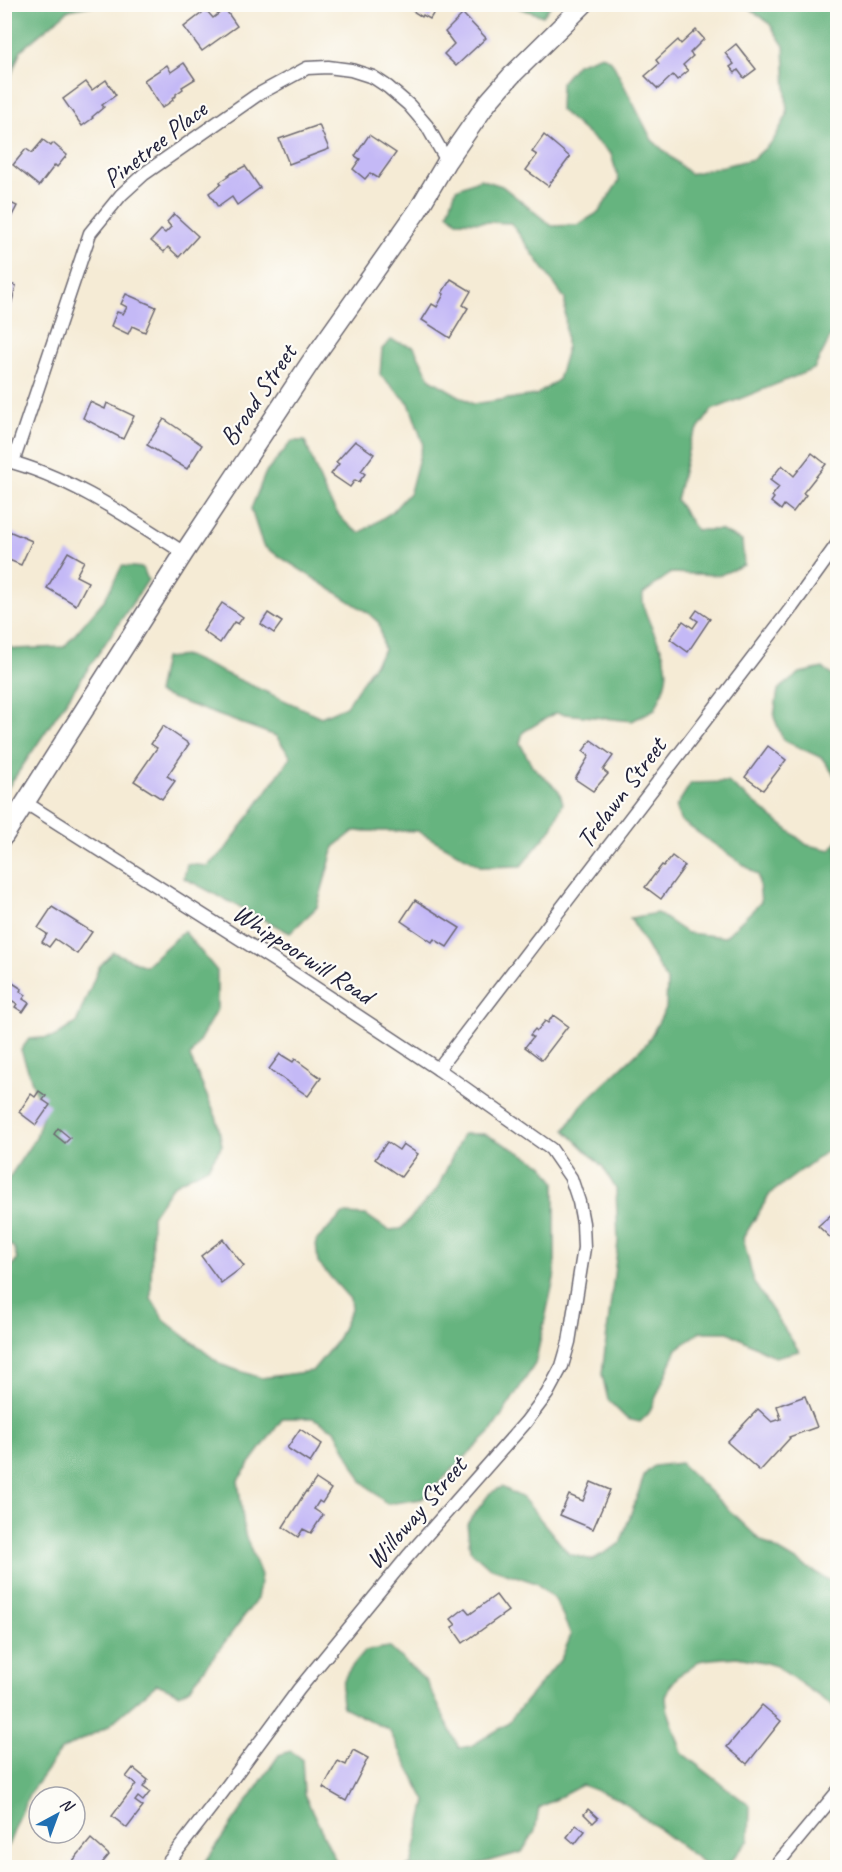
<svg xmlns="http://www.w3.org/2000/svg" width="842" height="1872" font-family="Caveat,sans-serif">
<rect width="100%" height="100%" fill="#fdfcf7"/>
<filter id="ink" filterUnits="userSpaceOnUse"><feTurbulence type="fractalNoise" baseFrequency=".0167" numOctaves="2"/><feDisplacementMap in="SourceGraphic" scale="12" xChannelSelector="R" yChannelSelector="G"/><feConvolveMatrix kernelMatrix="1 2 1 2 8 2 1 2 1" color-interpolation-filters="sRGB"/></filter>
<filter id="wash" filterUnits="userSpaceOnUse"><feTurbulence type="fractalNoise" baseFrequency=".008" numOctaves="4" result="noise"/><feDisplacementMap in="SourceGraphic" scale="24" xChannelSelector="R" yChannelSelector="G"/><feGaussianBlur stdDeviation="1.35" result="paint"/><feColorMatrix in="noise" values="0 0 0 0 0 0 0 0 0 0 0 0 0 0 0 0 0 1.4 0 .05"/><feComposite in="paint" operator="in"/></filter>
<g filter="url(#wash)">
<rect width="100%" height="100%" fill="#f5ebd5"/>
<g fill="#66b47f" stroke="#446b5d" stroke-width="1.5">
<path d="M5,4H95V5L69,10L21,50L5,91Z"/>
<path d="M516,5H551L543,16L519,8Z"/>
<path d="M744,5H837V330L831,336L814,369L712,410L691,439L676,500L696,530H720L742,541L744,565L720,575L671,573L643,594C642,607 646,614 651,626C668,664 674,670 655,709L632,721L555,713L523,732L520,743L532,766L559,791L563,803L552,828L521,866L482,867L418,831H354L334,847L317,907L290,933L184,878L187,864L207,866L225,850L291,757L276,736L157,693L164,658L187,656L321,717L346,706L384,650L379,623L367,612L263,546L251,509L265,474L292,441H305C317,471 329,518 360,533L392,512L410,492L423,443L409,403L380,375L382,349L391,340L414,347L430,379L473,404L536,395L558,380L566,353L565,299L511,223L457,221L448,213L456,189L480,179L502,186L552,226L578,225L599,212L619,181L611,154L560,110L561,83L577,64L602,55L612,62L652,140L690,174L753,159L773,141L787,115L784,46L769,23Z"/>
<path d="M122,566L143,568L148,580L5,792V645L15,649L64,647L105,599Z"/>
<path d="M823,668L837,680V779L822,758L783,740L774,717L778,690L800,673Z"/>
<path d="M728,782L807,845L831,850L837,841V1152L827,1151L770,1194L743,1238L754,1283L799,1351L775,1357L728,1332H700L677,1349L649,1413L640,1422L627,1419L608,1400L602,1374L618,1242L616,1189L603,1167L565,1130L581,1106L647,1043L666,1008L667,981L630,918L657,913L687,933L725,937L761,902L758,875L680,820L676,807L691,783Z"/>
<path d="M184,931L217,971V1009L190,1057L217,1119L222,1145L208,1167L173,1185L152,1216L151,1298L165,1321L222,1365L261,1378L312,1371L336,1342L351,1309L350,1299L318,1263L316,1241L343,1214L366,1215L388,1230L401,1229L437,1189L463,1134H485L542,1164L555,1182V1274L535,1364L490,1433L422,1499L387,1504L362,1481L335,1430L313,1418H283L238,1480L245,1535L261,1575L257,1599L191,1687L180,1694L157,1684L107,1727L61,1750L29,1794L5,1853L4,1277L17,1259L14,1248L5,1241V1184L36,1137L43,1114L21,1050L29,1039L54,1037L76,1023L99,967L113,952L145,966Z"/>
<path d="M680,1463L759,1539L837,1585V1709L776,1666L763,1662L737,1657L712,1659L699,1661L678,1676L671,1685L666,1696L667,1708L682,1753L750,1806L749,1840L726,1867H709L619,1799L582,1785L539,1808L535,1831L522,1852L468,1867H406L411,1865L426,1801L389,1730L343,1707C336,1682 350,1668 365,1651L389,1647L427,1682L459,1748L471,1746L506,1725L561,1659L571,1635L556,1601L536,1583L489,1567L470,1550L467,1524L490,1493L502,1487L523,1498L569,1554L592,1560L620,1544L645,1474L654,1466Z"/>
<path d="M291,1751L302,1759L304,1794L339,1867H202L279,1755Z"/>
</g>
<g id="blocks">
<g fill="#c4b9f6">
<path d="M406,4H439L430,19L423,15L422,17L405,6Z"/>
<path d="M225,9L237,26L202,51L184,27L206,10L213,18Z"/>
<path d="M463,14L486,38L456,66L444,54L454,44L445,32Z"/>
<path d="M696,30L704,39L690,53L693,56L683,65L688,71L677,80L673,75L658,89L645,76L659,64L656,60L678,40L681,44Z"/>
<path d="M736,44L756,69L744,78L738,70L735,73L730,67L734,64L725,53Z"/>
<path d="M184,63L195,79L182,87L183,89L176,94V96L172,98L173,100L162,108L144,80L167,65L171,72Z"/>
<path d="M106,80L116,95L102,105L104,107L92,117L93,118L82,126L63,99L86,82L92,90Z"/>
<path d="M319,125L329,149L289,164L279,139Z"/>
<path d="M369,135L396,153L378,178L370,173L365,179L353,169L360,159L355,156Z"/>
<path d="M544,135L570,157L548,186L526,170L537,155L532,152Z"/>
<path d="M43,140L51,146L53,143L67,155L57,167L55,165L39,186L13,165L26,149L32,153Z"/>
<path d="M245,166L260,188L237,205L232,197L218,207L209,193L221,184L220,182L229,176L228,175Z"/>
<path d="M4,200L17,206L4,231Z"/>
<path d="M174,214L198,236L179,257L168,247L164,252L151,241L161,230L165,233L171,227L167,222Z"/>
<path d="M451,279L471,291L463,305L468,308L450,338L422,320L432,304L437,307L444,294L442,293Z"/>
<path d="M5,282L16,286L5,328Z"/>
<path d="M126,294L156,307L145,332L132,326L128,334L111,326L117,312L123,314L127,307L121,304Z"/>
<path d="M90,402L105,409L107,403L134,416L123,439L83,418Z"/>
<path d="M164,419L202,445L187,469L147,445Z"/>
<path d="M355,441L374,454L361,471L365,474L359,482L355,480L350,487L331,474L339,464L336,462Z"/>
<path d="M812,453L826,464L803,493L806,495L793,512L784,505L781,510L771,502L774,498L772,496L779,487L770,480L782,465L794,476Z"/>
<path d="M4,529L32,541L21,565L4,558Z"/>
<path d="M68,552L84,561L76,576L88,582L76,605L47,588Z"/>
<path d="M222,603L243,617L238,624L234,622L220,643L203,631Z"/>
<path d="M697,610L710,619L688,652L670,639L683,621L693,628L698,621L692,617Z"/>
<path d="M268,613L282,622L274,633L261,624Z"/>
<path d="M163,726L189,744L167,776L175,781L162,799L134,781L157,748L151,744Z"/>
<path d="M591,740L613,756L603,770L608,774L593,791L575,779L589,756L583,751Z"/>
<path d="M768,746L786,760L763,790L745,777Z"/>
<path d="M672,856L685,866L661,899L645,887L662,865L664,866Z"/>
<path d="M415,900L460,928L447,947L434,939L432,942L401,921Z"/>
<path d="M52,907L92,932L77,954L55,939L49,947L42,942L47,934L38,928Z"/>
<path d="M8,980L22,989L20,991L26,995L23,999L29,1003L23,1012L15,1007L17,1004L13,1001L4,1014V985Z"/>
<path d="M553,1015L568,1026L542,1060L525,1047L533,1037L530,1035L535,1029L537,1031L545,1021L548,1023Z"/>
<path d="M280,1054L293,1062L295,1059L321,1078L308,1096L269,1069Z"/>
<path d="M39,1091L46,1096L43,1100L50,1105L36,1125L19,1112L31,1094L35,1097Z"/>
<path d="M58,1128L70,1138L65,1143L54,1134Z"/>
<path d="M387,1142L399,1150L403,1144L418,1154L401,1177L375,1159Z"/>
<path d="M832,1214L837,1217L838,1245L818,1226Z"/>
<path d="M223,1239L244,1266L221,1283L201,1256Z"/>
<path d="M805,1396L817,1427L789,1437L790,1438L760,1471L727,1442L758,1409L772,1422L781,1419L777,1406Z"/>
<path d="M300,1429L322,1444L310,1463L287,1448Z"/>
<path d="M316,1479L331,1489L322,1503L319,1501L314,1509L323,1515L311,1533L303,1529L298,1537L283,1527L306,1491L307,1492Z"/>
<path d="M591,1482L610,1490L593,1529L560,1515L569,1495L583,1501Z"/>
<path d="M496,1595L508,1611L463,1643L452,1627L456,1625L451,1619L465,1608L470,1614Z"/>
<path d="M762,1705L781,1721L747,1764L727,1747Z"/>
<path d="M353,1750L368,1758L346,1801L323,1788L338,1761L346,1765Z"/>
<path d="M133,1768L148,1780L143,1787L150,1792L143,1801L138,1797L135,1801L143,1807L127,1828L112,1816L136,1784L126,1777Z"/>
<path d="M588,1809L598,1818L593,1823L584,1814Z"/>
<path d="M576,1825L585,1831L575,1844L567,1837Z"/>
<path d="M91,1839L109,1855L98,1868H69L73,1863L72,1862Z"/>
</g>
</g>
</g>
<g filter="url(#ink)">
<use href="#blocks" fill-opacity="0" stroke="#6c6871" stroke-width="1.5"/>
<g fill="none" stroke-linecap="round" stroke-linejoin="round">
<g stroke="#6c6871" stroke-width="15">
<g id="street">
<path d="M4,460C71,477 128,517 184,553"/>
<path d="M13,462L90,233L121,195L144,174L257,95L307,68L328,67L351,70L373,77L388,87L409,105L427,126L447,161"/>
<path d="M26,803L275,961L438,1069L551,1149L571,1178L579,1202L583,1223L584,1248L569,1342L562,1366L547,1394L526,1422L408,1556L299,1689L222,1793L164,1868"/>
<path d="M438,1069L792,607L838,543"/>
<path d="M774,1868L838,1791"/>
</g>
</g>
<g stroke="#6c6871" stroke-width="21">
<path id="secondary" d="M4,836L184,553L310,363L418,210L447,161L488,102L511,76L584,4"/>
</g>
<use href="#street" stroke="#fff" stroke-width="12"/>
<use href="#secondary" stroke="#fff" stroke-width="18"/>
</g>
</g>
<g text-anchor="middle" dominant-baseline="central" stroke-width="4.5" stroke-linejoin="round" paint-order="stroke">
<g font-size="26" fill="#22223b" stroke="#fdfcf7">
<text transform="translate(155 144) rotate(-38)">Pinetree Place</text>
<text transform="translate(258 395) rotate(-56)">Broad Street</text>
<text transform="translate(621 793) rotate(-53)">Trelawn Street</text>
<text transform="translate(303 954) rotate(33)">Whippoorwill Road</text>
<text transform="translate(416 1513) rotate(-49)">Willoway Street</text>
</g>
</g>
<rect width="842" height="1872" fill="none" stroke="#fdfcf7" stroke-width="24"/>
<g transform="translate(57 1815) rotate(41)"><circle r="28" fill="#fdfcf7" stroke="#a5a5ac" stroke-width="1.5"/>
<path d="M0-4.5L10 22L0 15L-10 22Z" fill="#1f6fb2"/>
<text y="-9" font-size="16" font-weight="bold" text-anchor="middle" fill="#22223b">N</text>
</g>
</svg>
